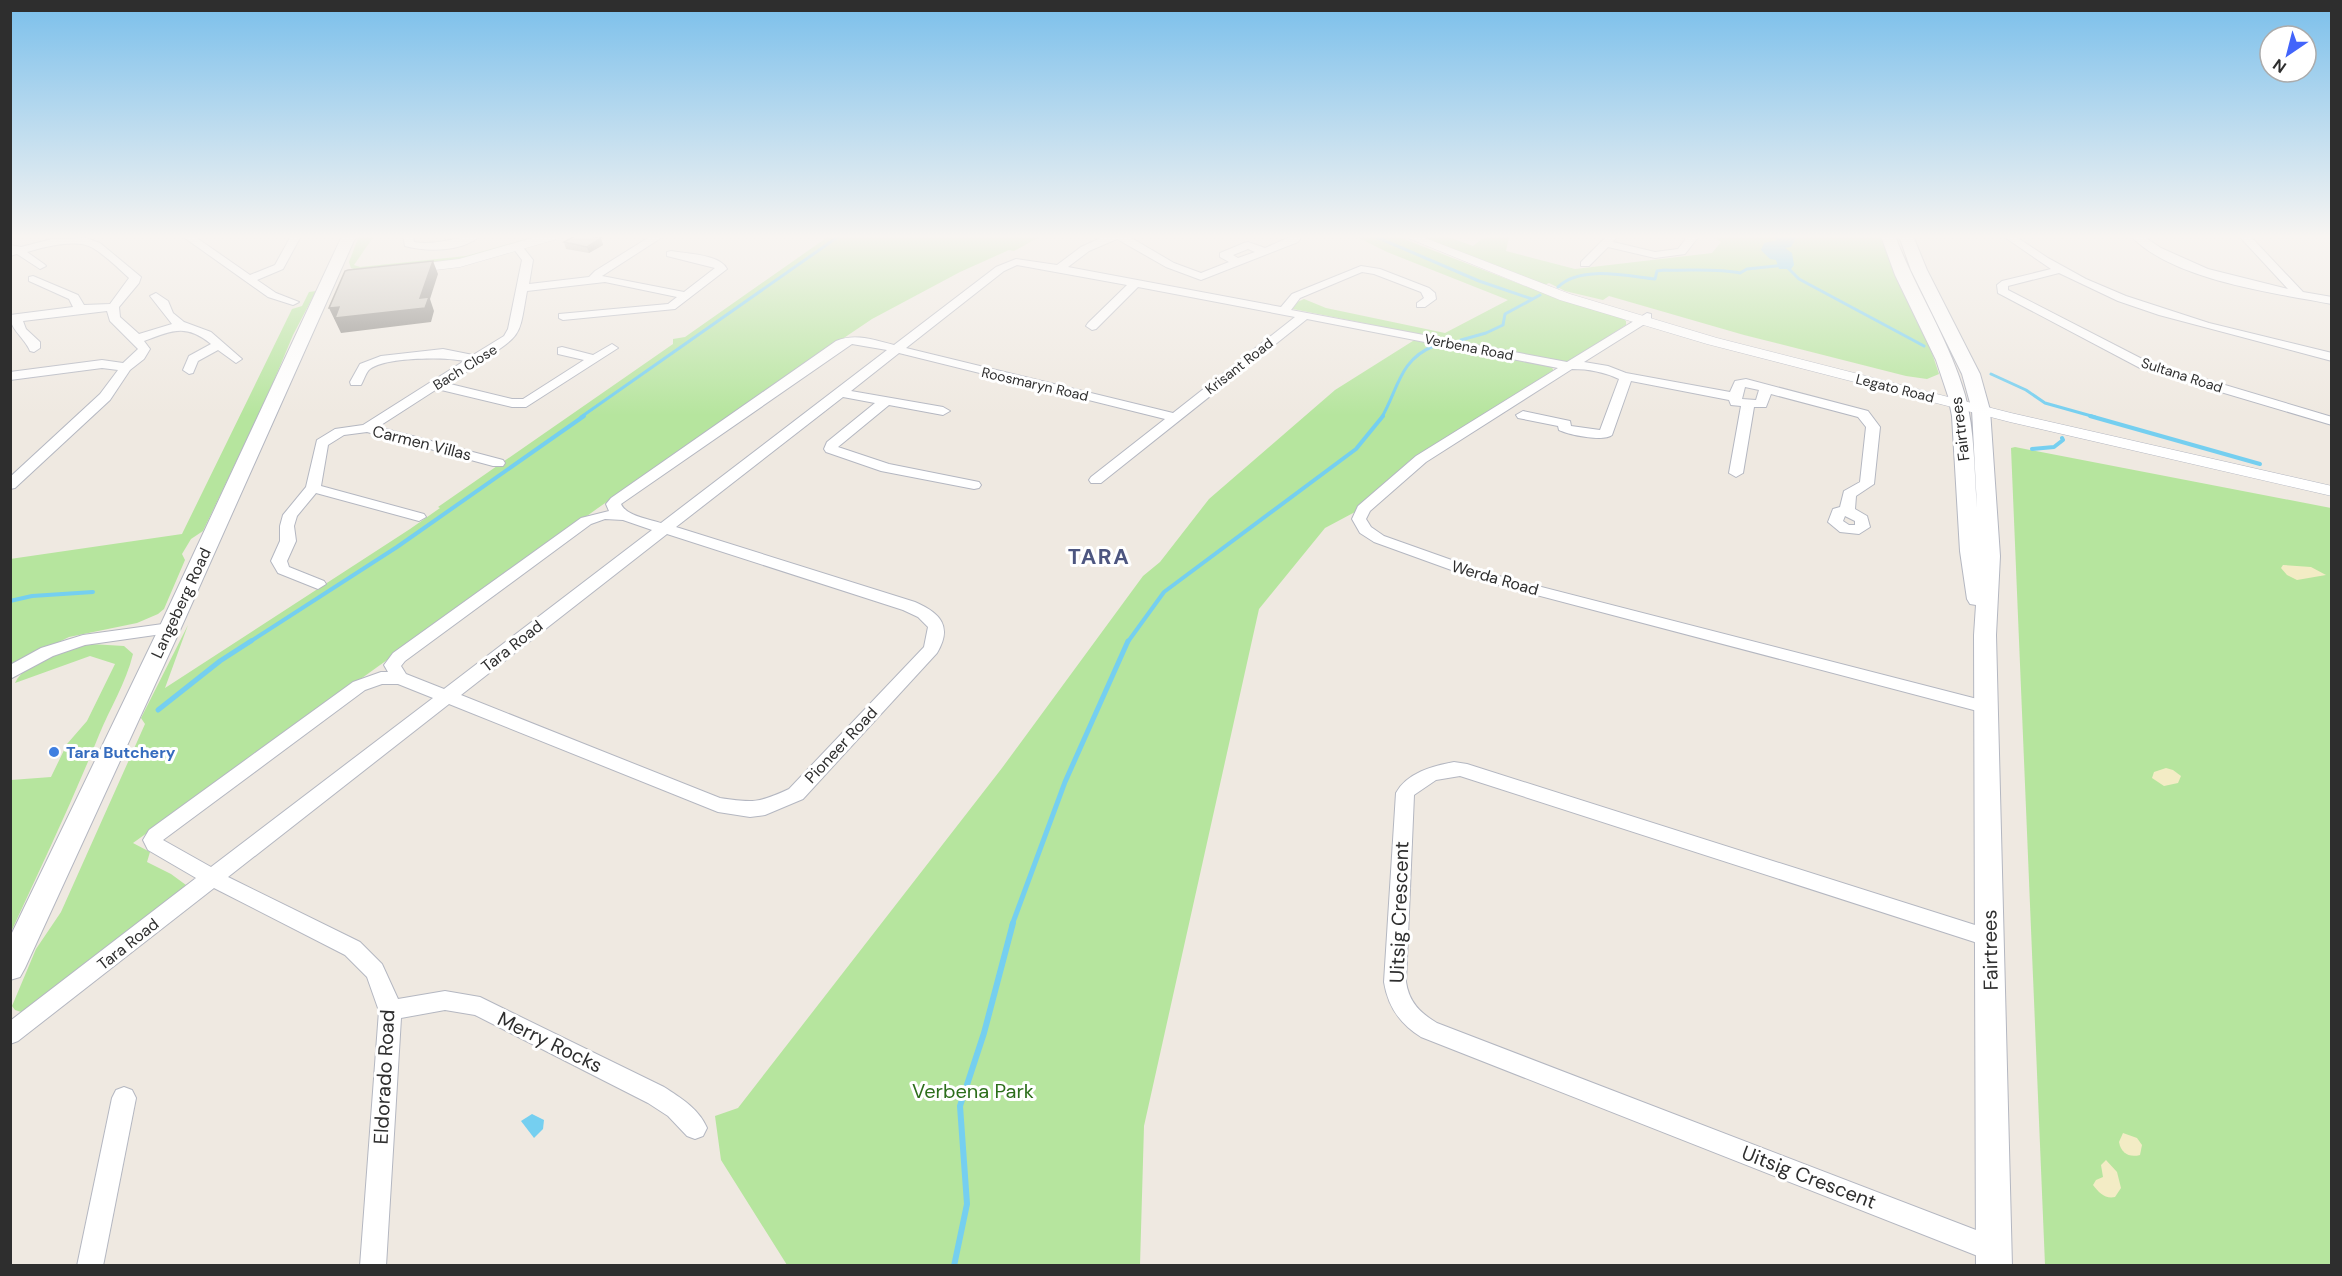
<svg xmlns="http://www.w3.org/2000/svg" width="2342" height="1276" font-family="'DM Sans',sans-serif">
<rect width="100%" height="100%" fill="#efe9e1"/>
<g fill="#b6e59e">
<path d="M359,236H374L354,265L360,267L466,256L536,236H547L458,260L357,270L351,268L349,262Z"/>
<path d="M829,236H1041L1014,251L1009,250L960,272L872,319L829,348L598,508L133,843L150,852L147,862L171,874L186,885V891L39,1005L21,1012L15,1010L12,1006L36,949L61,912L145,724L141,718L188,625L165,688L410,529L440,508L438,507L673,344V339L685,337Z"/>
<path d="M1355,236H1396L1530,288L1622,318L1626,321V325L1570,361L1559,362L1293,309V304L1304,299L1326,308L1445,333L1508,300L1387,252Z"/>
<path d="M1414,236H1446L1473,246L1486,236H1509L1506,251L1575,269L1712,253L1721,242L1713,236H1882L1889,258L1932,353L1939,374L1927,379L1906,376L1744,335L1609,296L1603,300L1565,291L1549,283L1544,285Z"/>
<path d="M316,291L293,335L268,395L203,531L191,539L182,554L185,560L164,609L158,614L137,623L69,637L11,666L10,559L182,534L292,309L302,306L309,292Z"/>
<path d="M1416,339L1551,366L1554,371L1409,461L1355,512L1325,528L1259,609L1144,1126L1140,1265H787L721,1160L715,1116L738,1108L1002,768L1143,576L1160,562L1209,499L1335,390Z"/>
<path d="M2015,447L2331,508V1265H2045L2011,448Z"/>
<path d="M91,644L124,646L133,654C126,683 110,708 99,735C72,802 41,867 11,932V780L51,777L67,744L87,721L115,664L90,656L15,683C26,660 68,649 91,644Z"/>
</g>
<g fill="#f3ecc5">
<path d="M2283,565L2311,567L2326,575L2297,580L2287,575L2281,568Z"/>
<path d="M2166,768L2173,770L2181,776L2178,783L2164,786L2152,778L2154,772Z"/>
<path d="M2123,1133L2137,1138L2142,1145L2140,1155C2129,1158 2121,1153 2119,1142Z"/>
<path d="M2106,1160L2117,1172L2121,1188L2115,1197C2105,1199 2099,1193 2093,1185L2096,1180L2103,1177L2101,1165Z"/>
</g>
<path fill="#75cff0" d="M532,1114L544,1120L543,1129L534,1138L521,1121Z"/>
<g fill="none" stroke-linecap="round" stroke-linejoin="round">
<g stroke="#75cff0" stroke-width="3">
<path d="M1374,236L1479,281L1532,299"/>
<path d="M1558,287C1580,265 1627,276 1655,279L1657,271L1664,270C1689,271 1716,268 1740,273L1747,269L1785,265L1799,279L1924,346"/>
<path d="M1461,340L1486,333L1503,325L1505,314L1540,295"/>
<path d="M1991,374L2026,390L2045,403L2095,417"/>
<path d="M581,417L839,236"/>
<path d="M1382,417C1398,389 1400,359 1434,346"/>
</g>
<g stroke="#75cff0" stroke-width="4">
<path d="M2090,416L2260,464"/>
<path d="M2032,449L2054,447L2063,440L2062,438"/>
<path d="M10,601L32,596L93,592"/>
<path d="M248,643L397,547L584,416"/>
<path d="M1127,643L1164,592L1356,449L1383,416"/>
</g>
<g stroke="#75cff0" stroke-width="5">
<path d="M158,710L220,661L251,641"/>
<path d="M1012,925L1065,782L1128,641"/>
</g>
<path stroke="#75cff0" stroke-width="6" d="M954,1266L967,1204L960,1106L984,1033L1013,923"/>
<path fill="#75cff0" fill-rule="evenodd" d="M1772,236H1795L1796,238L1791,247L1785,248L1792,253L1794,265L1791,269H1779L1776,260L1770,259L1761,250L1764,243L1777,240Z"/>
<g stroke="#b4b7c1" stroke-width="2">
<g id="minor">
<path d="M182,236H194L250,275L275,265L291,236H301L283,269L257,280L276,293L299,302L293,305L268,297Z"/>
<path d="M403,236H413L414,242C437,246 458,236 480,236C462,252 427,252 405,246Z"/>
<path d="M651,236H664L602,276L684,292L715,268L667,256V252L671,251C686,254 720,254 727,269L675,309L563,320L559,318V314L668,304L677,297L605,282L527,291C519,336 523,334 484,359L482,363L446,383L512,399H523L584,360L558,354V348L562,347L593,355L612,344L618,348L526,407H512L437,389L378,427L503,460L505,463L503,466H493L367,432L344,435L328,445L321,486L424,514L426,517L419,521L316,493L297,516L294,526L296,541L287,561L289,567L324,581L326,584L318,589L278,573L271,561L280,541V526L283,515L306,487L317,440L335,429L363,425L464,361C444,357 387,357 370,369C366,372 364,380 361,385H351L350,382L360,364L381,356L443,349L473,355L504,336L508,329L522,260L513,248L514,246H522L533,260L529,284L589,277L595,271Z"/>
<path d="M1105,236H1128L1174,263L1201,273L1229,262L1220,257V253L1244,243L1248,242L1265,248L1292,236H1302L1298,242L1201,280L1166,267L1117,239L1089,251L1068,267L1281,307L1292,294L1361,266L1380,269L1429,288L1435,293L1436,299L1425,307H1417V303L1424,298L1421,292L1374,274L1362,272L1300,298L1291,310L1567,362L1647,313L1651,314V320L1584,362L1608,366L1626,373L1730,392L1735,381L1746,379L1868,411L1880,427L1874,484L1856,496L1855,509L1867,516L1870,527L1859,534L1840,532L1828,522L1833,509L1840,507L1844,491L1860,482L1866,427L1858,417L1771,394L1766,407H1754L1743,473L1736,477L1729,473L1741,406L1731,405L1729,400L1631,381L1612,435C1604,442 1569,435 1559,430L1558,426L1518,418L1516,415L1523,411L1570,421L1571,426L1600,430L1619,379C1604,372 1589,369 1572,369L1426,462L1370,511L1366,519L1371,527L1384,536L1491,574L1985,701L1991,703L1994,707L1991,711L1985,713L1479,580L1374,542L1360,533L1352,519L1358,506L1416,456L1558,368L1307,319L1101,483H1091L1089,480L1091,477L1165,419L899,353L851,391L943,407L950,411L943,415L889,405L838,447L889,464L979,482L981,485L979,488L974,489L881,471L826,452L824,449L827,442L875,403L843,397L676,527L915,602C940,613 953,626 937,653L803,799L765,815L750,817L718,812L449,704L228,877L360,942L382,964L398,999L445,991L480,997L664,1087C681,1098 699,1109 707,1128L703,1136L695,1139L687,1136L668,1116L648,1103L475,1015L445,1010L401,1018L386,1266H360L379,1011L367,977L345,955L214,888L18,1041L10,1044V1021L196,878L148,850L143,840L149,830L353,682L381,672H388L384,665L393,653L581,518L609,511L606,504L611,498L836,341C856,333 873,340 894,345L996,267L1016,259L1057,265L1081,247ZM1248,249L1255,252L1238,258L1233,255ZM1017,265L1127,285L1088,323L1086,326L1092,330L1096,329L1138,287L1295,317L1173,413L906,348L1004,271ZM852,344L887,350L661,523C649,519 626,516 621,504ZM1745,387L1759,390L1756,400L1742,399ZM1845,516L1855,521V525H1849L1843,521ZM605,519L623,520L652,530L444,689L406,674L401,666L405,661L591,524ZM667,534L903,610L918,617L928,627L924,647L789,789C759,803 753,803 720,798L461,695ZM382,684H398L433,698L211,867L163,840L365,690Z"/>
<path d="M1607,236H1617L1613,242L1655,252L1678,249L1688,236H1699L1685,254L1655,258L1608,247L1589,266H1581V262Z"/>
<path d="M2003,236H2015L2048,258L2086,279L2126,296L2209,323L2332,353V361L2159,315L2118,301L2059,273L2008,286V290L2148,362L2332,417V425L2140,368L1998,293L1997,285L2002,281L2051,269Z"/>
<path d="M2131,236H2143L2161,248L2208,269L2288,289L2239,236H2250L2303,292L2332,297V304C2274,293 2172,280 2131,236Z"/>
<path d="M86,238L100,243L141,277L139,283L119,307L120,317L139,334L172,324L150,296L156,293L168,301L173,313L184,322L211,332L242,359L236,363L218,350L198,361L193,373L189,374L183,370L189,356L211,344C185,323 172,331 144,341L150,349L144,359L130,370L110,400L15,488L10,489V477L100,394L118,370L102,368L10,380V372L102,360L123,363L138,349L110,321L107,311L23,321L26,329L40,342V348L34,352L30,351C25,338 10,330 10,315L73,307L69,299L29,281V277L33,276L78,295L84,305L110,304L129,278C118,268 106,256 93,248C77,238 44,247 27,252L44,264L46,266L40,269L17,254L10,256V245L21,247L52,239Z"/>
<path d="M170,623L176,624L178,628L176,632L85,645L53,656L10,679V665L41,648L83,635Z"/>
<path d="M1454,762L1467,764L1997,932L2000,938L1997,944L1990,947L1460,776L1436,780L1414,795L1406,982C1409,1002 1420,1013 1437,1023L2002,1240L2006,1249L2002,1258L1993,1262L1421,1037C1400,1024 1388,1007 1384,982L1396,793C1407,773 1432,766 1454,762Z"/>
<path d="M124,1087L132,1090L136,1098L103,1266H77L112,1098L116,1090Z"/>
</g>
</g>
<g stroke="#b4b7c1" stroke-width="1">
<g id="tertiary">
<path d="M539,236H559L557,239L460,267L410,273L403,269L410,265L459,259Z"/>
<path d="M1403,236H1420L1570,294L1717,338L2011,413L2332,486V496L2010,422L1707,344L1560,300Z"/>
</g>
</g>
<g stroke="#b4b7c1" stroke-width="2">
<g id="secondary">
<path d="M342,236H356L181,628L25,968L20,977L10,980V937L159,628Z"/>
<path d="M1881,236H1895C1916,290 1949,339 1965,395C1975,431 1974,471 1977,508L1972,410L1962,374L1911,270L1899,236H1913L1927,270L1980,374L1990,410L2000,556L1996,635L2012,1266H1976L1974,635L1976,605L1970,604L1967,599L1960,551L1952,416L1948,396L1936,360L1895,275Z"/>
</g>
</g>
<use href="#minor" fill="#fff" fill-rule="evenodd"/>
<use href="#tertiary" fill="#fff" fill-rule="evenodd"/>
<use href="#secondary" fill="#fff" fill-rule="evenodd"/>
</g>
<path fill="#afaba4" d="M601,238L603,245L589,253L566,249L564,242Z"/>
<g fill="#8e8b86">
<path d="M601,238L603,245L589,253L587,247Z"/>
<path d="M433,261L438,274L430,299L434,311L431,322L341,333L329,308L420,298Z"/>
</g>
<g fill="#cbc7bf" stroke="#8e8b86" stroke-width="1.5">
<path d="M575,236H590L601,238L587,247L564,242Z"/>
<path d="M433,261L420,298L429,297L425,308L335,318L339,307L329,308L345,271L348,270Z"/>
</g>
<linearGradient id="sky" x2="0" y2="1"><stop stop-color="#7abfeb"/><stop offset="0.57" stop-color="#f8f5f2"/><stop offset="1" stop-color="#f8f5f2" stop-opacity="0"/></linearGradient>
<rect width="2342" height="415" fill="url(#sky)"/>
<circle fill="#3f7fe0" stroke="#fff" stroke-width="2" cx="54" cy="752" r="6"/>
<g text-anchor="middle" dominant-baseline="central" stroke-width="6" stroke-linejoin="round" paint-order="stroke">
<g font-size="14" fill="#2e2e2e" stroke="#fff">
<text transform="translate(1469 347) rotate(11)">Verbena Road</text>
<text transform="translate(1239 366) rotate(-38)">Krisant Road</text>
<text transform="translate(465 367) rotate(-32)">Bach Close</text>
<text transform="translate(2182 375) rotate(18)">Sultana Road</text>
<text transform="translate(1035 384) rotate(13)">Roosmaryn Road</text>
<text transform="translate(1895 388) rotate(14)">Legato Road</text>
</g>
<g font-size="16" fill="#2e2e2e" stroke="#fff">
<text transform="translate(1960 429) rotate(-97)">Fairtrees</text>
<text transform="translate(422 443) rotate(14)">Carmen Villas</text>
<text transform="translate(1495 578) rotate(16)">Werda Road</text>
<text transform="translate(181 603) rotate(-65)">Langeberg Road</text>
<text transform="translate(512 646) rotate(-38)">Tara Road</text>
<text transform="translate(841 745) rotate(-47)">Pioneer Road</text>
<text transform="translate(128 944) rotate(-38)">Tara Road</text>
</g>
<g font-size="16" font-weight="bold" fill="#366cbe" stroke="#fff" text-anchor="start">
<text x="66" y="752">Tara Butchery</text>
</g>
<g font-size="20" fill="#2e2e2e" stroke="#fff">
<text transform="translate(1399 912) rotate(-88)">Uitsig Crescent</text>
<text transform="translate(1990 950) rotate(-91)">Fairtrees</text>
<text transform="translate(550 1042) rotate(26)">Merry Rocks</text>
<text transform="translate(384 1077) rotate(-87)">Eldorado Road</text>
<text transform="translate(1809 1177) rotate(21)">Uitsig Crescent</text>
</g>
<g font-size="20" fill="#2c6e1b" stroke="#fff">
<text x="973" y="1091">Verbena Park</text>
</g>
<g font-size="22" font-weight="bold" letter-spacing="1.5" fill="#4d5680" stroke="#fff">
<text x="1099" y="556">TARA</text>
</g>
</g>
<rect width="2342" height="1276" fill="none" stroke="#2e2e2e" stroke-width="24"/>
<g transform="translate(2288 54) rotate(215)"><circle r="28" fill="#ffffff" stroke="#ababab" stroke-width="1.5"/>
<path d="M0-4.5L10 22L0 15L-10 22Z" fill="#4264fb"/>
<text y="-9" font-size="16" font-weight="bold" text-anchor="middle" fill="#2e2e2e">N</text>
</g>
</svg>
